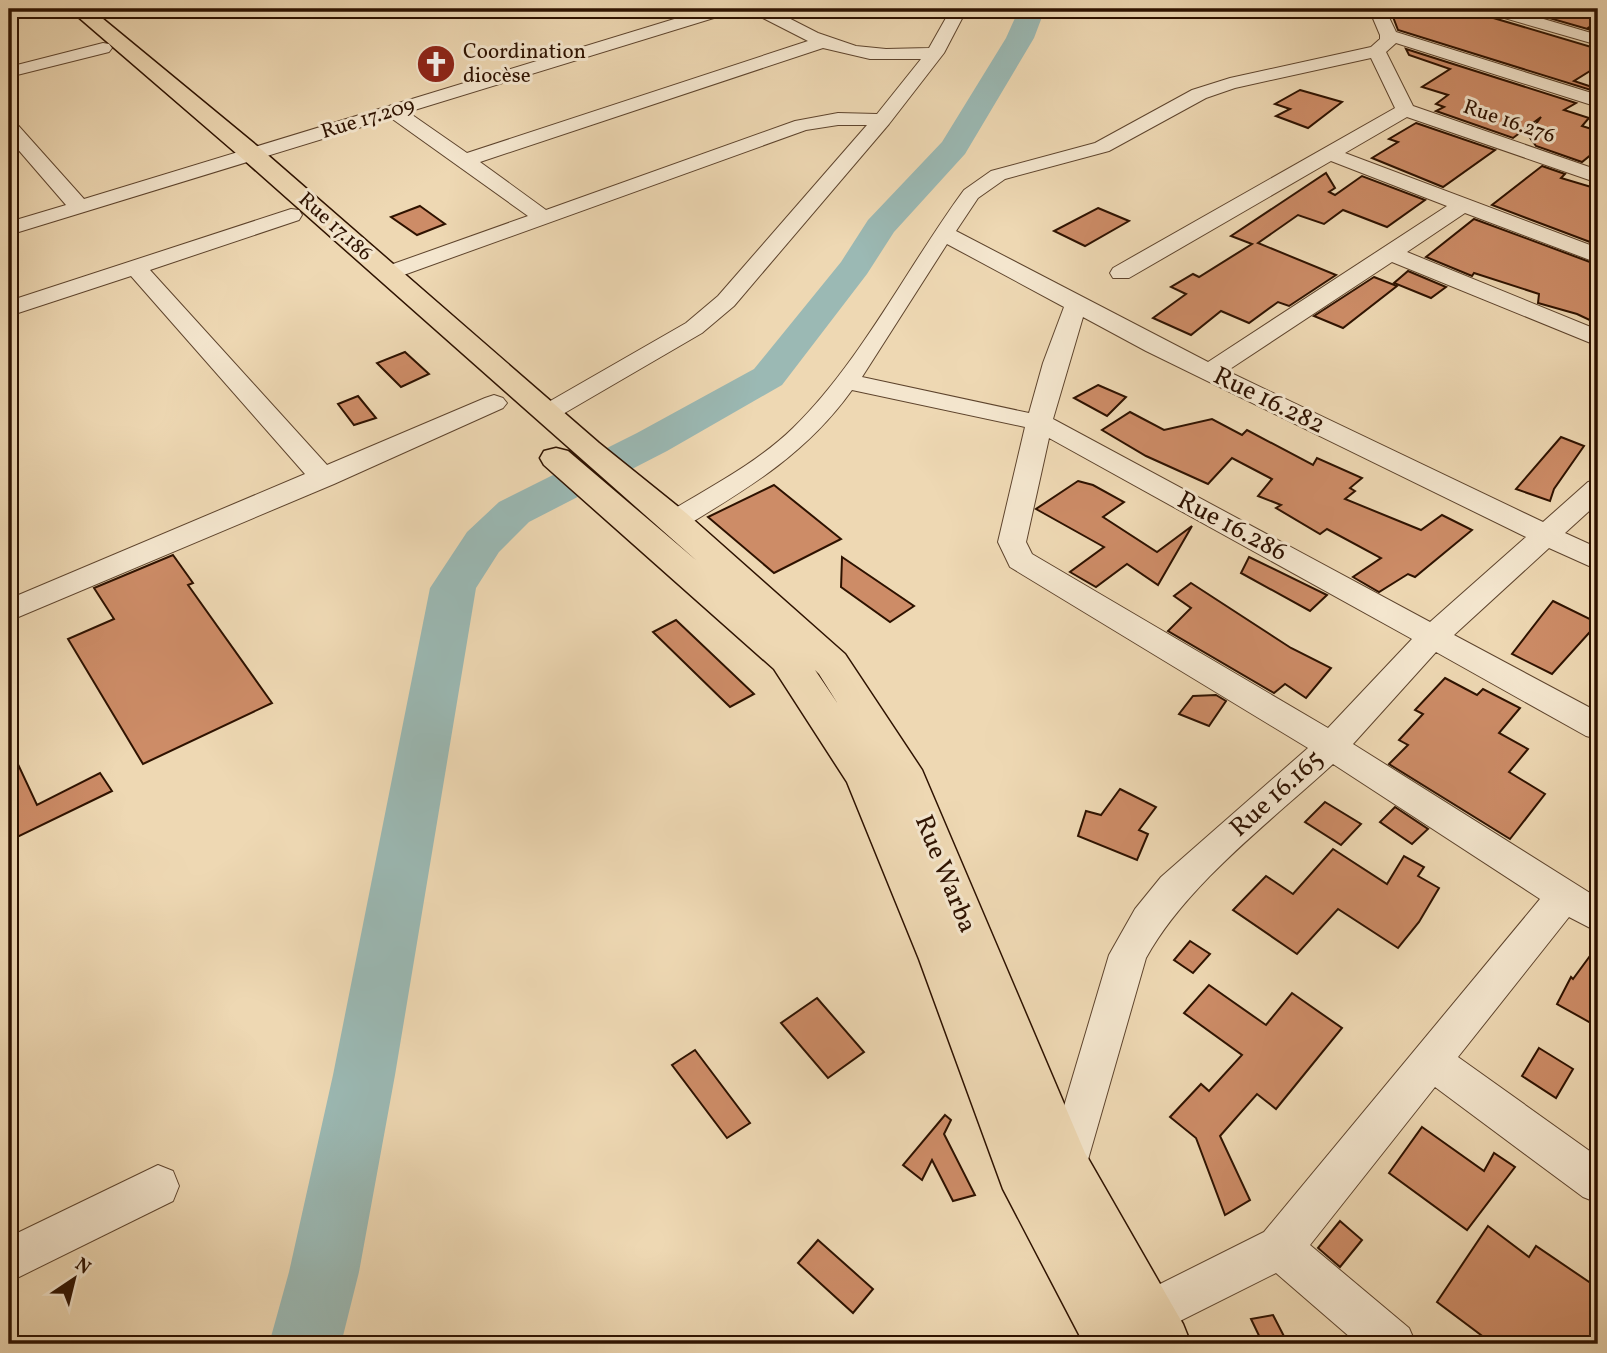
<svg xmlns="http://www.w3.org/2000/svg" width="1607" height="1353" font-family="Vollkorn,serif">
<rect width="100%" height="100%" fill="#eed8b3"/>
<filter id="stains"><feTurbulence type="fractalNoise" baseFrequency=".00286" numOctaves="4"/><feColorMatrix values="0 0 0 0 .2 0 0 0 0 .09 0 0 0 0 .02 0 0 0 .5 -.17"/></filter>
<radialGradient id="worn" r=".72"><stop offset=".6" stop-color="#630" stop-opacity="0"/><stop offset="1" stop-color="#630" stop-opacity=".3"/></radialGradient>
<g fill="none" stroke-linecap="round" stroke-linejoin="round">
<path fill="#9bb9b4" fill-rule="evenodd" d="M1019,9H1045L1034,38L965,154L894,232L867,274L782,385L667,451L529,522L499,552L476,588L395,1075L359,1272L341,1344H269L289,1272L333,1075L430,588L467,532L499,502L637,433L754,369L841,262L868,220L942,142L1006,38Z"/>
</g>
<g fill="#cd8c67" stroke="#2e1200" stroke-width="2">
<path d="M1390,9H1463L1598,49V66L1574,81L1598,89L1594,91L1398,30Z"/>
<path d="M1518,9H1598V21L1588,28L1591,30Z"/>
<path d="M1406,49L1576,103L1564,110L1589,118L1582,126L1598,131V149L1582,162L1536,146L1528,135L1541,117L1513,138L1436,111L1444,107L1436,104L1448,95L1422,87L1450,69L1409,55Z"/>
<path d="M1300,90L1342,102L1308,128L1276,116L1290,109L1275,104Z"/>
<path d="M1416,123L1495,150L1443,187L1372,158L1398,142L1389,139Z"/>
<path d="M1542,166L1565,174L1561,178L1598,189V245L1492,205Z"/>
<path d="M1326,173L1335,188L1329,192L1335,195L1362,176L1425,200L1387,227L1343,210L1324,224L1298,215L1258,243L1336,275L1289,306L1278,302L1249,323L1221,311L1191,335L1153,318L1186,294L1171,287L1193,274L1199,277L1252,244L1231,236Z"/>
<path d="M420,206L445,224L417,235L391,217Z"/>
<path d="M1098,208L1129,221L1085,246L1054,231Z"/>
<path d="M1474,219L1598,265V324L1577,314L1538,303L1539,294L1474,273L1472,276L1426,257Z"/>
<path d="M1408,271L1446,287L1431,298L1394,283Z"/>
<path d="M1374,277L1397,286L1343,328L1314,316Z"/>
<path d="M405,352L429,374L401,387L377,363Z"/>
<path d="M1098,385L1126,397L1107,416L1074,398Z"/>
<path d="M358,396L376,418L354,425L338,404Z"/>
<path d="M1130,412L1164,430L1212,419L1242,435L1247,430L1313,465L1317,458L1362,478L1350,488L1355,491L1345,499L1421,530L1442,515L1472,530L1415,577L1408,574L1379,592L1353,577L1381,558L1327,529L1320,534L1276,508L1281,505L1258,496L1272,479L1232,458L1208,484L1146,456L1102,430Z"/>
<path d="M1561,437L1584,446L1554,489L1550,501L1516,489Z"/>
<path d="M1078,481L1093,485L1124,502L1103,517L1157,552L1192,526L1158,585L1127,564L1096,587L1070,572L1104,547L1036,509Z"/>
<path d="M774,485L841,539L774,573L708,517Z"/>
<path d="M173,555L193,583L188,585L272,703L143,764L68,639L114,619L94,588Z"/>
<path d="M842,557L914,606L890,622L841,587Z"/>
<path d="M1249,557L1327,595L1310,611L1241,573Z"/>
<path d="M1191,583L1291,648L1331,668L1306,698L1285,684L1274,693L1168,631L1191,608L1174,596Z"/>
<path d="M1553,601L1598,623L1552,674L1512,654Z"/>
<path d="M676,620L754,694L730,707L653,632Z"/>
<path d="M1445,678L1477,695L1483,689L1520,708L1499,733L1528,749L1509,772L1545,794L1510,839L1389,764L1408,745L1399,740L1423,714L1415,710Z"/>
<path d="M1216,695L1226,701L1209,726L1179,714L1193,696Z"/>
<path d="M9,745L37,805L100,773L112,791L9,841Z"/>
<path d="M1120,789L1156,807L1139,830L1148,834L1137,860L1078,836L1086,811L1101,815Z"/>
<path d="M1325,802L1361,824L1341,845L1305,822Z"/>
<path d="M1395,807L1428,829L1412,844L1380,822Z"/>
<path d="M1333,849L1387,884L1404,856L1424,867L1418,876L1439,888L1419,922L1398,948L1338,909L1297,954L1233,910L1266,876L1293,894Z"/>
<path d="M1190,941L1210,954L1193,973L1174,960Z"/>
<path d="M1598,945V1027L1557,1004L1571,977L1573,979Z"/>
<path d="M1209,985L1266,1025L1292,993L1342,1028L1276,1109L1257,1094L1220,1136L1250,1200L1225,1215L1196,1138L1170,1117L1201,1084L1209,1091L1242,1055L1184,1013Z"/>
<path d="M817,998L864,1052L828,1078L781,1023Z"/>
<path d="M1539,1048L1573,1069L1556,1098L1522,1076Z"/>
<path d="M695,1050L750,1123L727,1138L672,1065Z"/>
<path d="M945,1115L951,1120L944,1134L975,1195L953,1201L932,1160L922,1180L903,1165Z"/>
<path d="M1422,1127L1484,1171L1494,1153L1515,1167L1467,1230L1389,1173Z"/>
<path d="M1340,1221L1362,1240L1340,1267L1318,1248Z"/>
<path d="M1488,1226L1529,1257L1536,1246L1598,1288V1344H1493L1437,1302Z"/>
<path d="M818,1240L873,1289L853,1313L798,1263Z"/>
<path d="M1273,1315L1288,1344H1263L1251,1319Z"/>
</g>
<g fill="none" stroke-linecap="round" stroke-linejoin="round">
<g stroke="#5e442d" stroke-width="2">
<g id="minor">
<path d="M707,9H732L730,13L408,112L467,153L808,41L753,13L751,9H771L818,33L856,46L886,49L929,48L951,9H967L944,53L889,124L734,306L702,333L556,418L547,421L538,418L534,413L538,408L686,323L718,296L867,125H838L806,130L387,281L379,279L376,274L379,269L528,216L391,118L9,235V222L66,205L9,139V121L16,123L84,199ZM823,48L870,59H921L877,114L838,113L795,121L546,210L480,162Z"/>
<path d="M1369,9H1385L1396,32L1598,95V107L1396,43L1386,52L1413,106L1598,170V183L1407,117L1345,153L1598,248V263L1465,213L1407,252L1598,330V346L1392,262L1227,371L1543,522L1588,482L1598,480V503L1565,533L1598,548V570L1549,548L1454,635L1598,712V739L1586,736L1436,652L1353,744L1598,898V932L1569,917L1458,1057L1598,1157V1203L1583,1197L1435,1087L1310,1245L1409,1328L1416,1344H1358L1276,1273L1146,1338L1130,1331L1123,1315L1130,1299L1264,1232L1540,899L1333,764C1270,822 1187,884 1146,958L1081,1184L1066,1190L1051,1184L1045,1170L1109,955L1135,909L1161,877L1308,748L1010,567L998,542L1025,427L852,390C806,454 750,487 684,527L674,530L664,527L660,521L664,515C708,488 756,464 793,428C860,363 908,266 964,190L991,171L1095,143L1192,90L1230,78L1371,47L1380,39V35ZM1371,58L1395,108L1113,268L1110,273L1113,278H1129L1331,161L1447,206L1208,362L956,231L978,198L1005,179L1109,151L1206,98L1235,88ZM947,244L1064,307L1043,363L1029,413L862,377ZM1083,317L1146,351L1526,537L1430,622L1053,419ZM1049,438L1412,639L1328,728L1032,554L1026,542Z"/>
<path d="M1485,9H1510L1598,35V45L1487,13Z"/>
<path d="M103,43L109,44L112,48L109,52L9,77V67Z"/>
<path d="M291,209L299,210L302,215L299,220L150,270L327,465L485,398L494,395L503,398L507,403L503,408L334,484L9,621V599L305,474L131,276L9,316V301Z"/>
<path d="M158,1165L173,1171L179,1186L173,1201L9,1282V1237Z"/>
</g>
</g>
<g stroke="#2e1200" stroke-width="3">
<path id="major" d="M69,9H91L262,150L599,443L686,513L845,654L922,770L1085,1153L1183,1324L1191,1344H1084L1003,1189L919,959L847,782L774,669L544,465L540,458L544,451L556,448L568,451L697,561L244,160ZM815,670L819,674L838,704Z"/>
</g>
<use href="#minor" fill="#f4e6ce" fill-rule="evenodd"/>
<use href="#major" fill="#eed8b3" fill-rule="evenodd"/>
</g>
<defs>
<g id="church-disc" transform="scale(2.0125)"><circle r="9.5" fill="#8f2418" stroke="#f4e6ce"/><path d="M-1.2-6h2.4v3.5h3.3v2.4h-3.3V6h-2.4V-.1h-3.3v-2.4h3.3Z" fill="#fff"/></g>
</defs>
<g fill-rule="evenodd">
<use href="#church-disc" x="436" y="64"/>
</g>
<g text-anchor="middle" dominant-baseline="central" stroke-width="6" stroke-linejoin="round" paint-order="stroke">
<g font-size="21" fill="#2e1200" stroke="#f4e6ce" text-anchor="start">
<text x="463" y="52">Coordination<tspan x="463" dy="24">diocèse</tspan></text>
</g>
<g font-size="21" fill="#2e1200" stroke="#f4e6ce">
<text transform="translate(368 119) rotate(-17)">Rue 17.209</text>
<text transform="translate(1509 122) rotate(19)">Rue 16.276</text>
<text transform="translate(335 227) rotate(42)">Rue 17.186</text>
</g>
<g font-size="26" fill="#2e1200" stroke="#f4e6ce">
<text transform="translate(1269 401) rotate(26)">Rue 16.282</text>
<text transform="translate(1232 527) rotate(28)">Rue 16.286</text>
<text transform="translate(1277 794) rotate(-42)">Rue 16.165</text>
<text transform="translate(945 874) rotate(68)">Rue Warba</text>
</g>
</g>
<rect width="1607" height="1353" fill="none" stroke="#eed8b3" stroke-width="35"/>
<rect x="10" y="10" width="1586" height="1332" fill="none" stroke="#2e1200" stroke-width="3.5"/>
<rect x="18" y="18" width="1572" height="1318" fill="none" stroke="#2e1200" stroke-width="2"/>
<g transform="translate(74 1279) rotate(35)" stroke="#f4e6ce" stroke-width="5" paint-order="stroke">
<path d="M0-5L12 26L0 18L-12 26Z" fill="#2e1200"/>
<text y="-10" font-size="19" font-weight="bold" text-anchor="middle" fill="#2e1200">N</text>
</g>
<rect width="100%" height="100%" filter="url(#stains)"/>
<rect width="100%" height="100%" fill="url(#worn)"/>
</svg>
